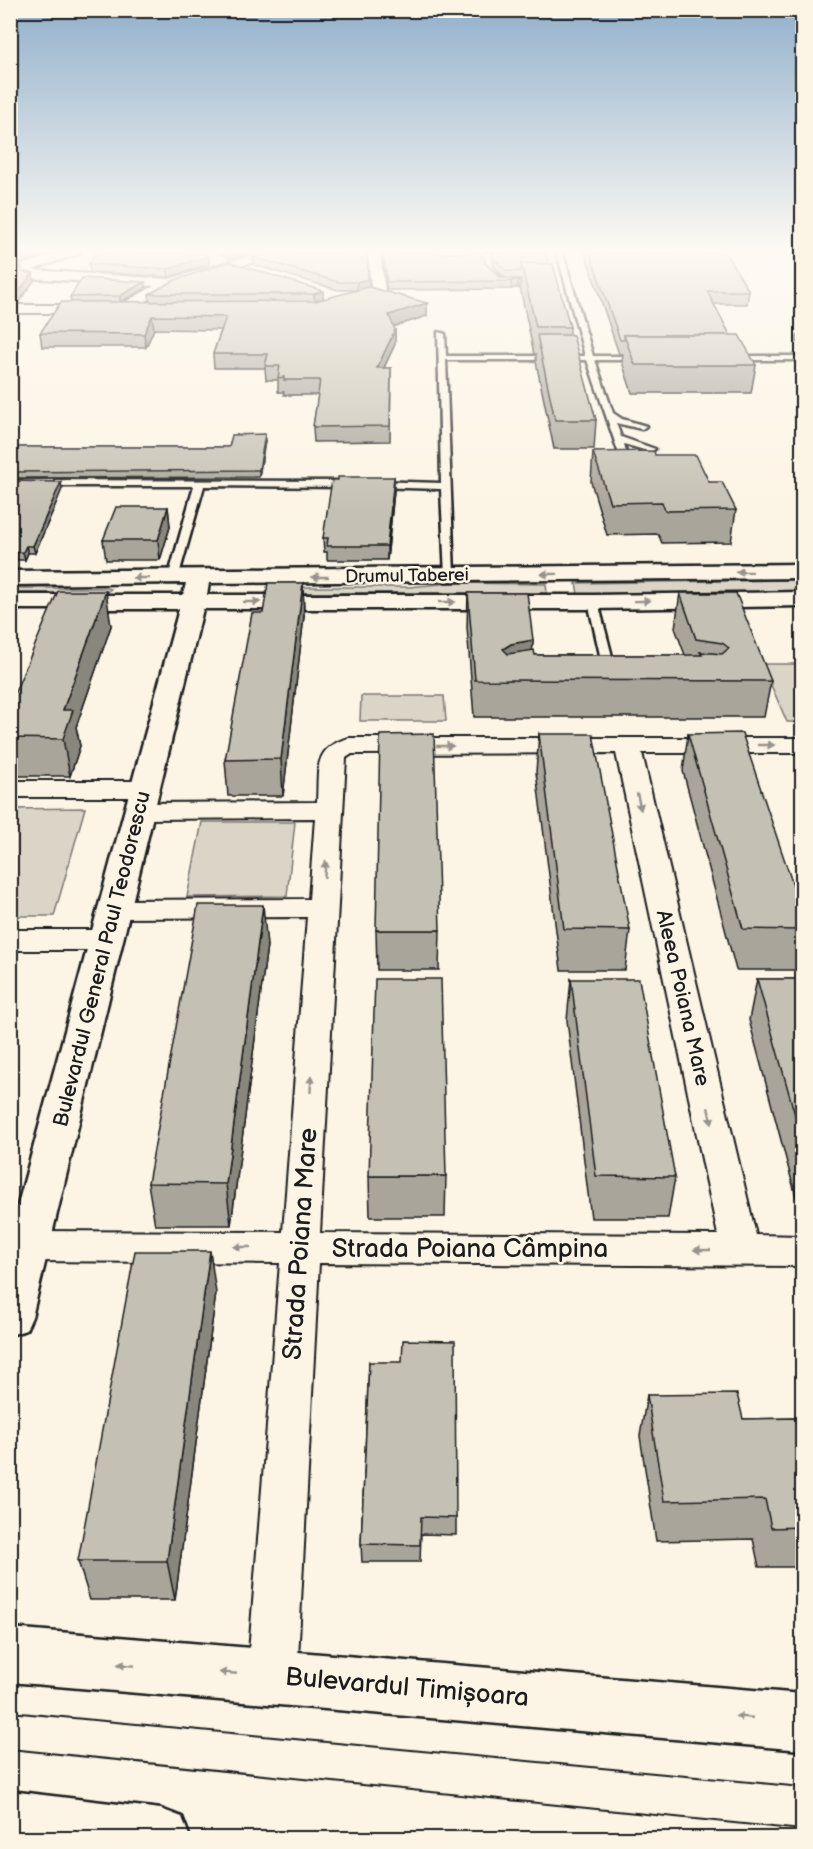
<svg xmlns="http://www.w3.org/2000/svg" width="813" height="1849" font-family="'Balsamiq Sans',sans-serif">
<rect width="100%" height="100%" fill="#fcf5e5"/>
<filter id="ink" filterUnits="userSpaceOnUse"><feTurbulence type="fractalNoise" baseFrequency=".0167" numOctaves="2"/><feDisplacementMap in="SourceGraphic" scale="12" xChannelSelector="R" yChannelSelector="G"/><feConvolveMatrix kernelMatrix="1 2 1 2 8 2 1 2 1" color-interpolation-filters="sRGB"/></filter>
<g filter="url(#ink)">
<g fill="#dbd5c8" stroke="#7c7872" stroke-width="1.5">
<path d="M802,580V592L578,594L576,583Z"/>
<path d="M452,583L546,584L547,593H273V587H409Z"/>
<path d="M10,588H108L111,589L105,593H11Z"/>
<path d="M762,664H802V722H787Z"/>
<path d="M361,696H444L446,721H360Z"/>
<path d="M85,808L54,916H11V809Z"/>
<path d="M202,822H295L287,896L187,897Z"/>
</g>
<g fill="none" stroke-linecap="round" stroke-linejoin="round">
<g stroke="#1c1c1c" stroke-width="5">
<g id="lane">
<path d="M484,253H490C500,299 517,273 542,285C537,288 530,287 523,287C499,287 489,277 484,253Z"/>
<path d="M557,253H563L593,356H643L647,358L643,360H595L613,413L622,419L646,426L642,429L616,423L621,437L655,449L651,452L624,444L626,452L619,454L587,360H446L454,575L445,577L441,489L373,487L368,484L373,481L441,483L438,332L445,334L446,356H585Z"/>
<rect x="798" y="337" width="4" height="4"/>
<path d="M733,356H802V360H730V356Z"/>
<path d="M10,480L349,481L354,484L349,487L204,486L178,578L173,581L168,578L194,486H10Z"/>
<path d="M593,599L598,602L615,668L613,670L609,672L603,668L588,602Z"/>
</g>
</g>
<g stroke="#1c1c1c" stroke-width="4">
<g id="street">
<path d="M60,253H81L32,270L169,279L260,253H284L283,256L234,267L175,286L123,313L118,312L116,309L118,306L154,286L10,277V269L25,270L22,267L24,264Z"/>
<path d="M368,253H380L385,291L383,294L340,306L335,305L333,302L335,299L371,289Z"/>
<path d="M10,305H97L104,309L97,313H10Z"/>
<path d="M349,738H802V753H642L756,1235L802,1236V1266L319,1263L297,1677L289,1694L272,1702L255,1694L247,1677L280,1263L29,1261L15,1257L10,1245L15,1235L29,1231L283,1232L307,917L116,918L106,915L101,909L106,903L116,900L309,899L315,818L141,819L131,817L127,811L131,805L141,803L317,802C319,770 312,748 349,738ZM616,753L718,1235L320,1233L346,758L352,754Z"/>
<path d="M10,781H146L155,783L159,789L155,795L146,797H10Z"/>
<path d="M10,930H107L118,933L122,940L118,947L107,950H10Z"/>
</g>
</g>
<g stroke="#1c1c1c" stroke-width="5">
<g id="secondary">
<path d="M802,564V578L209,583L207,595H593L802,592V606L593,609H203L32,1317L26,1330L10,1335V1234L179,609H10V595H183L186,583L10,585V571Z"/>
<path d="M10,1628L802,1694V1750L10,1682Z"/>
<path d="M10,1791L161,1809L182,1817L190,1838H10Z"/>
</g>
</g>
<use href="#lane" fill="#fcf5e5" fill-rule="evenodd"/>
<use href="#street" fill="#fcf5e5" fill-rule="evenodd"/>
<use href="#secondary" fill="#fcf5e5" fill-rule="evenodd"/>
<g stroke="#1c1c1c" stroke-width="2">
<path d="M10,1712L802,1787"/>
<path d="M10,1749L802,1830"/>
</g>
</g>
<g fill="#a9a59a" stroke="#1c1c1c" stroke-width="1.5">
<path d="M10,253H51L23,262L20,267H10Z"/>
<path d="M216,253H249L230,258Z"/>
<path d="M382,253H483L485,263L501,278H506L494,267L491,253H545L548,264L570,327V335L596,420L594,449H554L536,362V354H534L520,287L521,279H518V287L511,289L387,290Z"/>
<path d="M585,253H725L749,291L747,304H714L730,335L756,365L751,393H632L622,362L623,354H619Z"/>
<path d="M209,256V264L169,277L90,272L89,264Z"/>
<path d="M253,257L368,279L369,287L357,290H338L254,265Z"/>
<path d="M145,282L146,288L120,302H150L149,294L323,291V299L427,303V316L393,327L395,330V344L384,368H391L390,441L314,442L313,427L318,395H284V392H278V380H266L265,368H214L213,354L221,330L154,329L146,347H42L40,333L71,302L70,297Z"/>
<path d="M265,441L259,477L10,478V447H229Z"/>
<path d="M593,452L655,455L709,482L736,510L731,542L662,543L658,534L607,535L591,482Z"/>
<path d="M394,477V491L387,560H327V552H324L323,538Z"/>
<path d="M10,481L61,482L62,489L35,553H28L25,560H10Z"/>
<path d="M168,507L170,527L160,560H106L103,540Z"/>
<path d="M303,583L304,616L283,796H228L225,760L263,613Z"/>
<path d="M468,593L533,640L532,651L535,655H685L675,628L680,593L771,681L764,717H474L467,627Z"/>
<path d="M111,626L76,727L80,746L70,776H10V704Z"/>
<path d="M539,734L630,930L625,970H561L536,772Z"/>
<path d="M688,734L802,912V955L799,970H736L683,771Z"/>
<path d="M376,930H440L439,970H377Z"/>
<path d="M267,945L231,1225H155L148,1183Z"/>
<path d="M571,979L675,1177L668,1218H591L567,1020Z"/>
<path d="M757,979H802V1219L749,1020Z"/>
<path d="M369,1176H446L445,1217H370Z"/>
<path d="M216,1293L175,1600H90L78,1561Z"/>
<path d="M369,1362L456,1518V1535L421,1534L420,1562H362L361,1544Z"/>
<path d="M647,1395L743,1419L802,1418V1567H759L753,1539L656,1541L640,1436Z"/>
</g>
<g fill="#89867d" stroke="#1c1c1c" stroke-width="1.5">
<path d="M24,253H51L23,262L20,267L19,259L22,254Z"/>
<path d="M230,253H249L230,258Z"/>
<path d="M209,256V264L169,277L168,269Z"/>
<path d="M33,273L34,281L18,303H10V295Z"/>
<path d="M368,279L369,287L357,290V282Z"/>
<path d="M518,279V287L511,289V281Z"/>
<path d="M145,282L146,288L120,302V296Z"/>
<path d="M323,291V299L315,302L314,294Z"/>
<path d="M427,303V316L389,328V315Z"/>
<path d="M152,316L154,329L146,347L144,334Z"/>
<path d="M395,330V344L377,382V368Z"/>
<path d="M265,434V441L259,477V470Z"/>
<path d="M394,477V491L387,560V546Z"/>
<path d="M61,482L62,489L35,553L33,546Z"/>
<path d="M168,507L170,527L160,560L158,540Z"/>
<path d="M26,546L28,553L25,560L23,552Z"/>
<path d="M303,583L304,616L283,796L281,759Z"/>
<path d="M106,591L111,626L76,727L80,746L70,776L63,739V710Z"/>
<path d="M533,640L531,675L509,679L503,649L511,644Z"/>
<path d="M263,905L267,945L231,1225L226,1184Z"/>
<path d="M210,1251L216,1293L175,1600L167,1561Z"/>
</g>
<g fill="#c4c0b3" stroke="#1c1c1c" stroke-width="1.5">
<path d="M10,253H24L22,254L19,259H10Z"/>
<path d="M96,253H202L209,256L168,269L89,264Z"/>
<path d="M271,253H367L368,279L357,282H338L253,257Z"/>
<path d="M383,253H483L485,263L501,278L518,279L511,281L387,282Z"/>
<path d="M493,253H545L548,264L521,263V271H507L494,259Z"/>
<path d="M590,253H725L749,291H707L730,335H624V340H620Z"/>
<path d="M229,262L323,291L314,294H149L175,280Z"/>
<path d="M521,263L553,264L570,327H536Z"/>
<path d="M10,271L33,273L17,294L10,295Z"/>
<path d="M82,278L145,282L120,296L70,297Z"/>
<path d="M369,287L427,303L389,315L395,330L377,368H391L390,426L313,427L320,380H284V377L278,378L280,366H265L268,354H213L226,317L152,316L144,334L40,333L61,302L315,301Z"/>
<path d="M537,335H573L596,420H555Z"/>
<path d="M624,335H739L756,365H635Z"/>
<path d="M265,434L259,470L10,472V447H229L232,435Z"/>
<path d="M654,451L655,455H696L709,482H722L736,510L665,511L662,502L610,503L593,452Z"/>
<path d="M338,477H394L387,546H327L328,538H323L332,480H338Z"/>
<path d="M10,481L61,482L33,546H26L23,552L10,553Z"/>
<path d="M116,507H168L158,540H103Z"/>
<path d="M268,583H303L281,759L225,760L252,613H263Z"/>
<path d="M58,591H106L63,710H73L63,739L10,738V704Z"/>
<path d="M468,593H527L533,640L511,644L503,649L508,654L534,650L535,655H702L700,652L722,654L729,648L722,643L696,639L680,593H736L771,681L475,680Z"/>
<path d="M742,733L802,912V930L743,929L688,734Z"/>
<path d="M434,734L440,930H376L380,735Z"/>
<path d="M539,734H593L630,930L564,929Z"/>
<path d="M198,905H263L226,1184L148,1183Z"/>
<path d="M375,979H441L446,1176H369Z"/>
<path d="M571,979H639L675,1177L596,1176Z"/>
<path d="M757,979H802V1140Z"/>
<path d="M135,1251H210L167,1561H78Z"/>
<path d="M403,1340L455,1341L456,1518L421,1517L420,1545L361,1544L369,1362H402Z"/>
<path d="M737,1394L743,1419L802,1418V1527L771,1528L765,1499L664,1501L647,1395Z"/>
</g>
<defs><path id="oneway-solid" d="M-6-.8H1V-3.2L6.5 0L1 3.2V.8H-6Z" transform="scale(1.5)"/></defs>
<g fill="#97938b">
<use href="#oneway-solid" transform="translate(744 572) rotate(179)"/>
<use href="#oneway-solid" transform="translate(549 574) rotate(179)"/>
<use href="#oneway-solid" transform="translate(320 577) rotate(180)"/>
<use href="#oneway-solid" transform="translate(141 578) rotate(180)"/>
<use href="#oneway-solid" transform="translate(642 601) rotate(-1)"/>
<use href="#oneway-solid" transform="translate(252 602)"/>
<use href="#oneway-solid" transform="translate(447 602)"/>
<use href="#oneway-solid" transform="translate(766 745)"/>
<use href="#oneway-solid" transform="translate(445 746)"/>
<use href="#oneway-solid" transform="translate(639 802) rotate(77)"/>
<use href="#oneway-solid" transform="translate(325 869) rotate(-86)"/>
<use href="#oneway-solid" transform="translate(311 1084) rotate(-86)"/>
<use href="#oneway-solid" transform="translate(710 1116) rotate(77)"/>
<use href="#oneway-solid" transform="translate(242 1247) rotate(-180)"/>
<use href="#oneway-solid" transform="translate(702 1250) rotate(-179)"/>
<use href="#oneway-solid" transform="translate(126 1665) rotate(-175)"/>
<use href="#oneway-solid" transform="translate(228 1673) rotate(-175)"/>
<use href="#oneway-solid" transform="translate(744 1717) rotate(-175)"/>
</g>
</g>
<linearGradient id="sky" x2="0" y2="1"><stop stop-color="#91b0cc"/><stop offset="0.49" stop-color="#fefaf3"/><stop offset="1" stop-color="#fefaf3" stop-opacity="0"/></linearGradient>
<rect width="813" height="512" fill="url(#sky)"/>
<g text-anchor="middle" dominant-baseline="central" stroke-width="5" stroke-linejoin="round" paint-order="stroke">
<g font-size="18" fill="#1c1c1c" stroke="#fcf5e5">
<text transform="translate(407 576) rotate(-1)">Drumul Taberei</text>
</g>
<g font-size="21" fill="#1c1c1c" stroke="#fcf5e5">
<text transform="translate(102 959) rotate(-76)">Bulevardul General Paul Teodorescu</text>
<text transform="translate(683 998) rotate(77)">Aleea Poiana Mare</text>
</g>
<g font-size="26" fill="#1c1c1c" stroke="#fcf5e5">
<text transform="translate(301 1244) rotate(-86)">Strada Poiana Mare</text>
<text x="470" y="1249">Strada Poiana Câmpina</text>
<text transform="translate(407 1688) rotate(5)">Bulevardul Timișoara</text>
</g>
</g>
<rect width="813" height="1849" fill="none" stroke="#fcf5e5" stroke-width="36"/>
<rect x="18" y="18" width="777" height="1813" fill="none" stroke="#1c1c1c" stroke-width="2" filter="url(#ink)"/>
</svg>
